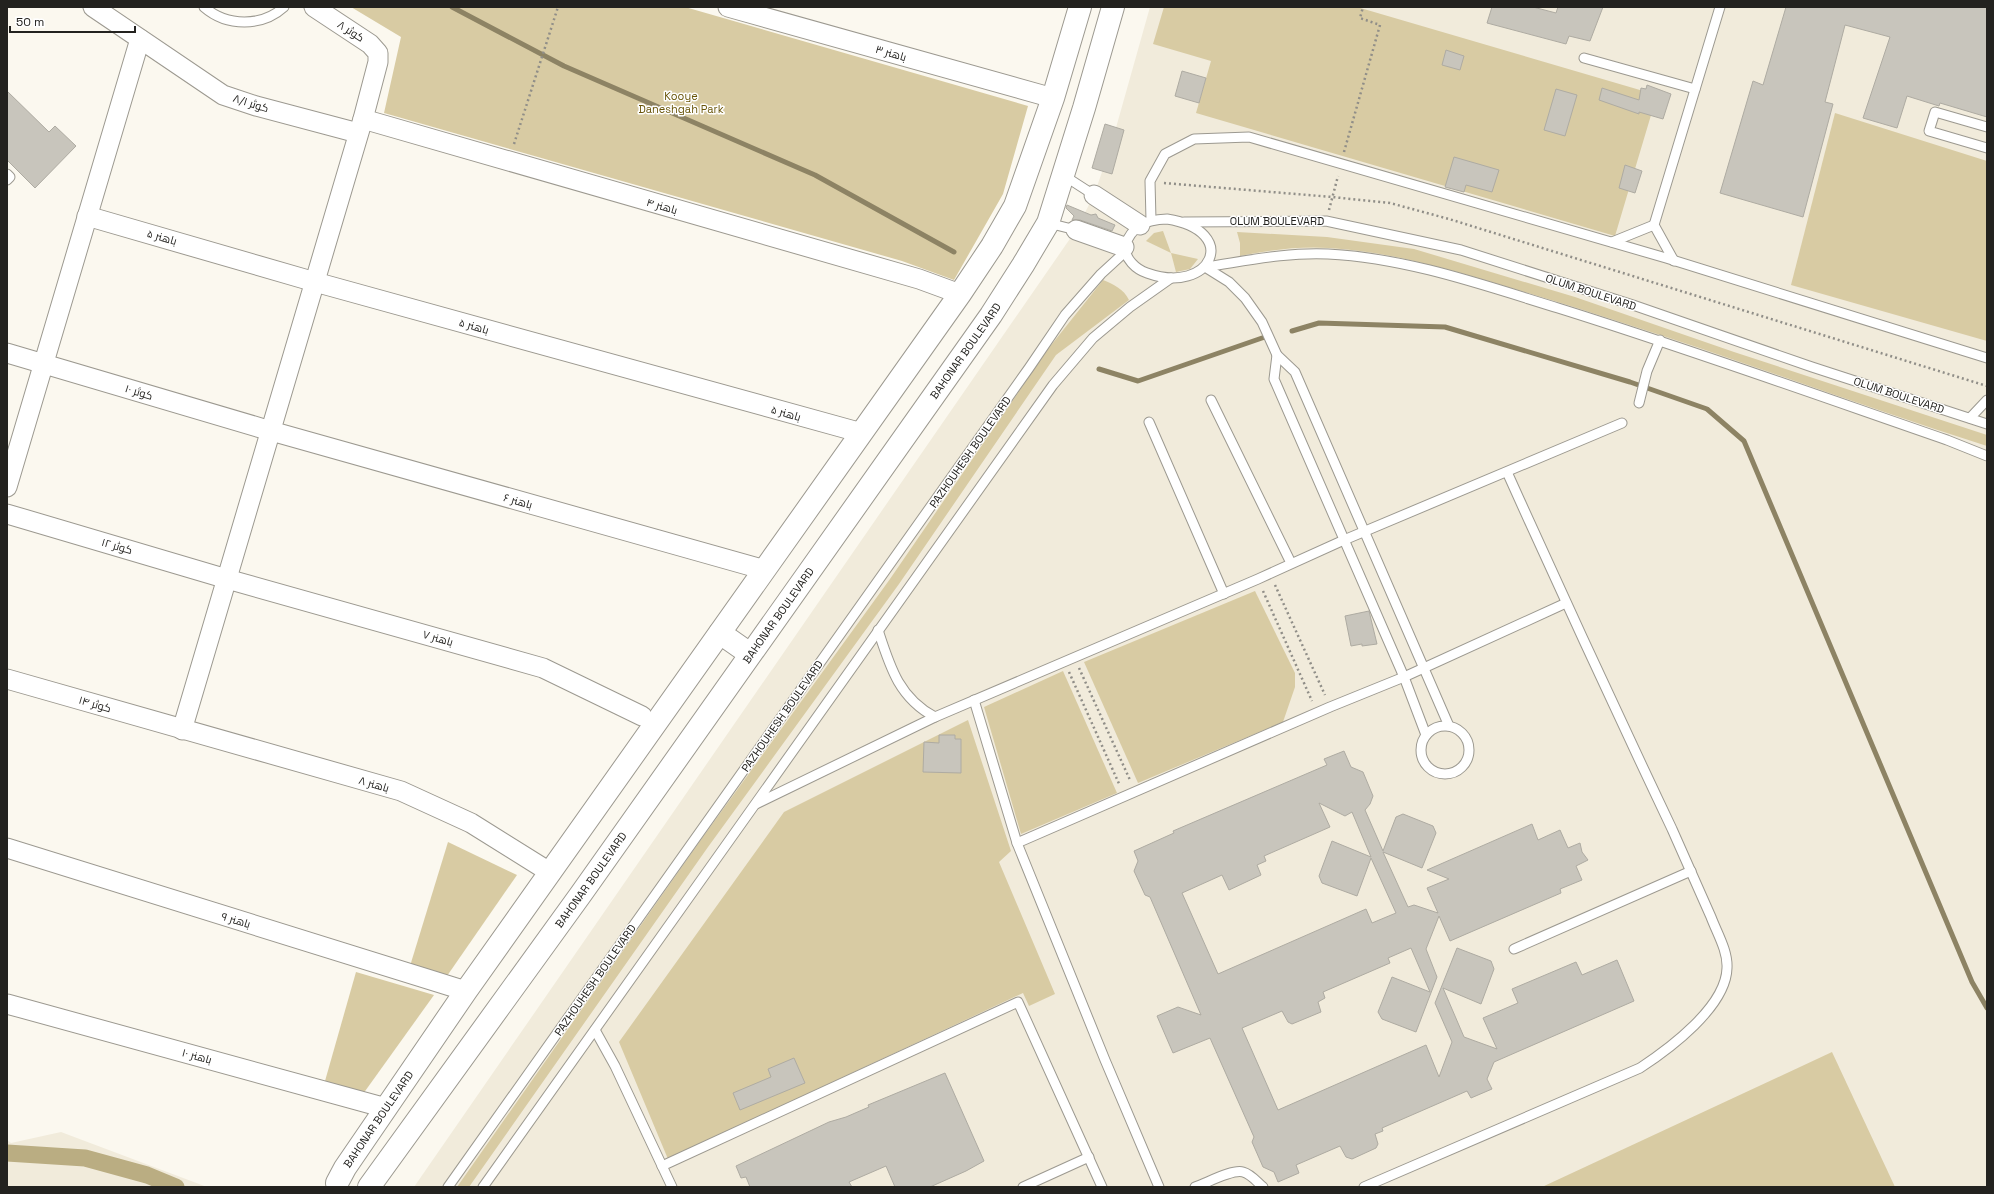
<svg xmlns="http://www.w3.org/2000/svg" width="1994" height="1194" font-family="'Space Grotesk',Cairo,sans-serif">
<rect width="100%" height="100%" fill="#fbf8ef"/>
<g fill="#f1ebdb">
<path d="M1150,7H1987V1187H414L1076,230L1094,195L1110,149Z"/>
<path d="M61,1132L207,1187H7V1140L11,1143Z"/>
</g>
<g fill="#d8cba3">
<path d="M351,7H685L1028,106L1003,194L954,280L902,261L384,113L401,37Z"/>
<path d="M1164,7H1357L1657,95L1615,236L1196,113L1211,61L1153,44Z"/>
<path d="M1835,113L1987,161V341L1791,285Z"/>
<path d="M1163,231L1171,253L1198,259L1190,269L1176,272L1171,253L1146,241L1154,233Z"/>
<path d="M1237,232L1327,237L1414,249L1575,297L1734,352L1987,435V446C1863,407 1741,360 1617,321C1571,306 1525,292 1478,278C1429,264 1381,251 1329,248C1300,246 1269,250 1240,256V243Z"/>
<path d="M1103,280C1113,284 1124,289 1129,300L1056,355L899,584L708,847L469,1187H457L700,841L890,579L1048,349Z"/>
<path d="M1255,591L1295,673V687L1283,722L1138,783L1084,662Z"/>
<path d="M1063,671L1117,793L1021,834L984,707Z"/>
<path d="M968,720L1011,851L999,862L1055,994L1029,1006L1023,993L668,1159L619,1042L784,812Z"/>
<path d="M448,842L517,875L447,976L410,966Z"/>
<path d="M356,972L434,995L363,1094L325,1081Z"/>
<path d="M1832,1052L1895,1187H1542Z"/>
</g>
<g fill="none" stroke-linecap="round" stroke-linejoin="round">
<g stroke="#8d8364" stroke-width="5">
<path d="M452,7L564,66L815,175L954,252"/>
<path d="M1292,331L1319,323L1445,327L1630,382L1707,409L1744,441L1972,982L1987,1008"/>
<path d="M1099,369L1138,381L1262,338"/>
</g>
<path stroke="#baad82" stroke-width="17" d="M7,1153L85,1158L147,1175L176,1187"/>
</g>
<g fill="#c8c5bc" stroke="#aeaba2" fill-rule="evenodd">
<path d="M1492,7H1533L1556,13L1558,7H1603L1590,41L1569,36L1566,44L1487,23Z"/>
<path d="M1786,7H1987V117L1940,103L1939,106L1907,96L1897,128L1863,118L1890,37L1845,25L1825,102L1833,104L1803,217L1720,193L1753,81L1763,85Z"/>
<path d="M1446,50L1464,56L1460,70L1442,65Z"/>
<path d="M1182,71L1206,78L1199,103L1175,96Z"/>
<path d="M1647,85L1671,94L1663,119L1639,112V114L1599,100L1602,88L1639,100L1641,88L1646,89Z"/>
<path d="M1556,89L1577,95L1565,136L1544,130Z"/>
<path d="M7,91L49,132L55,126L76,146L35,188L7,160Z"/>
<path d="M1105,124L1124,130L1112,174L1092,168Z"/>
<path d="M1454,157L1499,170L1492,192L1466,185L1464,192L1445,187Z"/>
<path d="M1625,165L1642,171L1635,193L1619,188Z"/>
<path d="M1067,205L1091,215L1096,214L1098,218L1115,225L1112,231L1080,220H1072L1074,216L1066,208Z"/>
<path d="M1369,611L1377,644L1362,646V644L1351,646L1345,616Z"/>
<path d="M939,735H955V739H961V773L923,772L924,742L939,743Z"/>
<path d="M1344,751L1351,767L1363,772L1373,796L1370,804L1365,810L1383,851L1396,817L1403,814L1433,826L1436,833L1422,868L1383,852L1408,907L1414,905L1438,913L1427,888L1449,879L1427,870L1532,824L1538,840L1560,830L1568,848L1580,843L1582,852L1588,860L1576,866L1582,880L1560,889L1561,893L1450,941L1439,916L1426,949L1437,977L1416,1032L1382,1019L1378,1012L1392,977L1430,992L1411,948L1388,958L1390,963L1323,992L1325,998L1318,1002L1321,1012L1292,1024L1288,1022L1282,1011L1242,1028L1278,1110L1426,1045L1439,1077L1452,1042L1435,1003L1457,948L1491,961L1494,969L1481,1004L1443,988L1464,1037L1497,1049L1483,1018L1518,1003L1512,989L1576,962L1582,975L1617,960L1634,1001L1494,1062L1487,1079L1492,1089L1471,1098L1467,1091L1382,1128L1383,1131L1375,1134L1378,1144L1376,1148L1352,1159L1346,1157L1340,1146L1296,1165L1299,1173L1278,1182L1274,1172L1263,1167L1252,1142L1254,1137L1210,1038L1173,1053L1157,1016L1178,1007L1201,1015L1150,897L1145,895L1134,871L1138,861L1134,851L1174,833L1173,831L1327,765L1324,759ZM1319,803L1345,816L1352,812L1371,857L1332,841L1319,876L1322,883L1357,896L1371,858L1396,913L1372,923L1366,909L1218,974L1182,893L1222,875L1229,890L1261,875L1257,865L1266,861L1264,856L1330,827Z"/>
<path d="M794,1058L805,1083L740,1110L733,1093L771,1077L768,1069Z"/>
<path d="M945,1073L984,1161L966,1171L930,1187H895L886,1166L849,1182L852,1187H750L746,1177L741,1178L736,1166L829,1122L846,1117L869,1107L868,1105Z"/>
</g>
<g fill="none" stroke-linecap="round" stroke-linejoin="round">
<g stroke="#9c9990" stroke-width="11">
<g id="lane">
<path d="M204,7C227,27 262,27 284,7"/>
<path d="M1584,58L1695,89"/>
<path d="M1987,127L1935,112L1929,131L1987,148"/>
<path d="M7,174L10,177L7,180"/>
<path d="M1063,175L1094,195"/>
<path d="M1167,219C1242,231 1211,296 1147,273C1135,269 1126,259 1124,247C1133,225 1144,220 1167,219Z"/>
<path d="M1151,220L1150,181L1165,154L1194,139L1249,137L1666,258L1987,358"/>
<path d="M1184,222L1326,221L1461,250L1633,305L1812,367L1987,424"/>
<path d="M1048,223L1076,230"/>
<path d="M1612,242L1654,225"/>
<path d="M1674,261L1654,225L1720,7"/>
<path d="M1205,267C1246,261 1287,252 1328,254C1407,258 1483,285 1558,308C1689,349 1817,395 1947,440L1987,456"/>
<path d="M1205,267L1229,282L1245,298L1262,322L1277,355L1295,372L1449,726"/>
<path d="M1277,355L1274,379L1404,677L1426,735"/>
<path d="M1211,400L1291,563"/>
<path d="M1639,403L1647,371L1660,340"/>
<path d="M1970,418L1987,400"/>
<path d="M1149,422L1224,594"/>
<path d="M878,630C890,667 899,698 935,717"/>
<path d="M974,700L1017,843L1105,1060L1159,1187"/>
<circle cx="1445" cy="750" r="24"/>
<path d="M756,804L935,717L1258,579L1344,540L1622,423"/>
<path d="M1017,843L1330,707L1404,677L1566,603"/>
<path d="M1514,949L1691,871"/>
<path d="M595,1030L615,1066L672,1187"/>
<path d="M662,1166L1018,1002L1102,1187"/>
<path d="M448,1187L1029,368L1065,315L1101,274L1125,252"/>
<path d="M483,1187L1053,385L1093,338L1130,307L1171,278"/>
<path d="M1023,1187L1089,1157"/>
<path d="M1195,1187C1207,1183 1232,1169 1243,1172C1251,1174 1257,1182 1263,1187"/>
<path d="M1364,1187L1640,1068C1669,1049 1726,1007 1727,968C1728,951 1717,933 1711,917C1698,887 1685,858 1672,829C1616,711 1561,592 1507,472"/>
</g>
</g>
<g stroke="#9c9990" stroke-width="21">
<g id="street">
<path d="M93,7L223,95L256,106L358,133"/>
<path d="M728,7L1053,98"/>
<path d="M363,119L919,279L960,294"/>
<path d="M1094,195L1140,225"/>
<path d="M87,216L315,282L862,433"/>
<path d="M1076,230L1124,247"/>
<path d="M7,353L271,431L765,570"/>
<path d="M7,487L140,39"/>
<path d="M7,514L227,579L543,668L642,716"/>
<path d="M7,679L401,791L471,823L551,873"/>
<path d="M182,730L363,119L378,62V53L370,44L314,7"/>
<path d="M7,848L466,991"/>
<path d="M7,1004L386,1108"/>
</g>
</g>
<g stroke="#9c9990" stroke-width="24">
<g id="secondary">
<path d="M720,633L750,654"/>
<path id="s1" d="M337,1183L345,1168L466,991L960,294L992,246L1015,206L1053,98L1080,7"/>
<path id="s2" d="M369,1187L581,894L991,315L1023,265L1048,223L1084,108L1113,7"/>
</g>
</g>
<g stroke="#908e88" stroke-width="2.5" stroke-dasharray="2 3" stroke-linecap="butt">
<path d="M514,144L558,7"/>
<path d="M1344,152L1380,25L1360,18L1363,7"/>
<path d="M1164,183L1332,197L1390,203L1449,219L1987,386"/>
<path d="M1329,210L1338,176"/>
<path d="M1275,585L1325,695"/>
<path d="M1263,591L1312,701"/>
<path d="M1079,668L1130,780"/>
<path d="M1069,672L1120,786"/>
</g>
<use href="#lane" stroke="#fff" stroke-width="9"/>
<use href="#street" stroke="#fff" stroke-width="19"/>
<use href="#secondary" stroke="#fff" stroke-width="22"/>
</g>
<g text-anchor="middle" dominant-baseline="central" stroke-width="3" stroke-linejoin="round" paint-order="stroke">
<g font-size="11" fill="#23221f" stroke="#fff">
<text transform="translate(351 31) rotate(33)">کوثر ۸</text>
<text transform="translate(891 53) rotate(16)">باهنر ۳</text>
<text transform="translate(251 103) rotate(18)">کوثر ۸/۱</text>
<text transform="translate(662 206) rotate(16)">باهنر ۴</text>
<text x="1277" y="221">OLUM BOULEVARD</text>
<text transform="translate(162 237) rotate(16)">باهنر ۵</text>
<text transform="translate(1591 292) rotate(18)">OLUM BOULEVARD</text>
<text transform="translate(474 326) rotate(16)">باهنر ۵</text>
<text stroke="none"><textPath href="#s2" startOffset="1027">BAHONAR BOULEVARD</textPath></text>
<text transform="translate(139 392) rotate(17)">کوثر ۱۰</text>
<text transform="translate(1899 395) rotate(18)">OLUM BOULEVARD</text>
<text transform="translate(786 413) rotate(16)">باهنر ۵</text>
<text transform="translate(970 452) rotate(-55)">PAZHOUHESH BOULEVARD</text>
<text transform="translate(518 501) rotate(16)">باهنر ۶</text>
<text transform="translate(117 546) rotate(16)">کوثر ۱۲</text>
<text stroke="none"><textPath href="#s2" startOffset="703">BAHONAR BOULEVARD</textPath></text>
<text transform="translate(438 638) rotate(16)">باهنر ۷</text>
<text transform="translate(95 704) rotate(16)">کوثر ۱۴</text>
<text transform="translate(782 716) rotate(-55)">PAZHOUHESH BOULEVARD</text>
<text transform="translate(374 784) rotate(16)">باهنر ۸</text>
<text stroke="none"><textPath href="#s2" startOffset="379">BAHONAR BOULEVARD</textPath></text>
<text transform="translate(236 920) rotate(17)">باهنر ۹</text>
<text transform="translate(595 980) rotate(-55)">PAZHOUHESH BOULEVARD</text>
<text transform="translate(197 1056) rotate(15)">باهنر ۱۰</text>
<text stroke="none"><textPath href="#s1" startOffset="76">BAHONAR BOULEVARD</textPath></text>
</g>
<g font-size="11" fill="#695509" stroke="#fff">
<text x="681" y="96">Kooye<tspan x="681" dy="13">Daneshgah Park</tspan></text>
</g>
</g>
<rect width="1994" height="1194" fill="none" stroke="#23221f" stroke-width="16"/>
<path d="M10 26v6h125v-6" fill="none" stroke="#23221f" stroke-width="2"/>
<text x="16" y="26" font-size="12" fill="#23221f" stroke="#ffffff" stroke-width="3" paint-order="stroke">50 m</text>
</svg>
